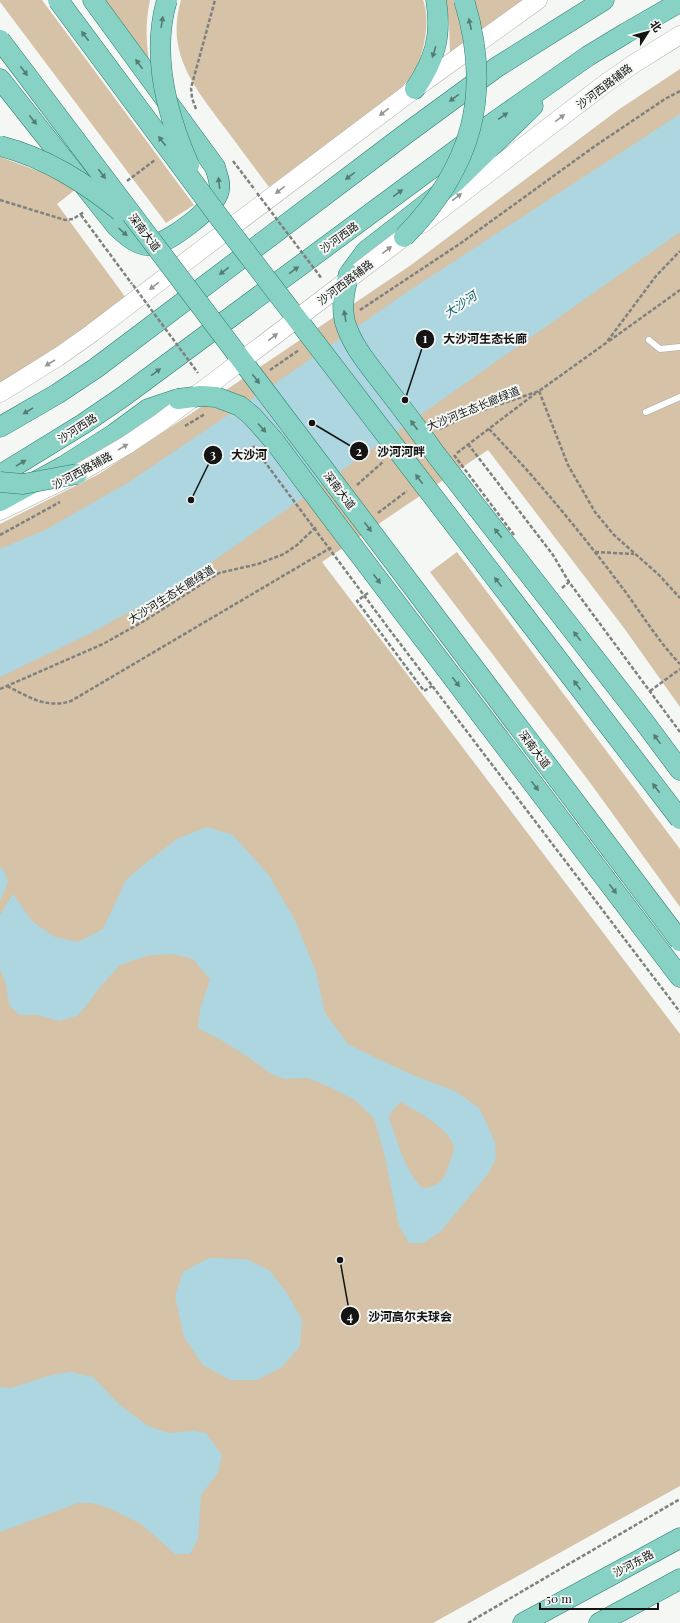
<svg xmlns="http://www.w3.org/2000/svg" width="680" height="1623" font-family="'Playfair Display','Noto Sans SC',serif">
<rect width="100%" height="100%" fill="#f5f7f5"/>
<g fill="#d5c2a7">
<path d="M0,0H42L194,205L166,223L0,2Z"/>
<path d="M100,0H150C145,23 146,44 150,67Z"/>
<path d="M181,0H423C431,21 424,58 411,76C400,93 374,110 358,122C328,143 299,165 269,187C254,167 240,148 225,128C195,88 165,53 181,0Z"/>
<path d="M445,0H524L450,53L449,22Z"/>
<path d="M680,69V707L624,628L488,450L322,562L680,1034V1486L433,1623H0V524L99,474L186,417L411,265L618,110Z"/>
<path d="M0,157L44,173L76,189L57,204L126,298L13,377L0,383Z"/>
<path d="M457,552L680,849V907L591,784L430,572Z"/>
</g>
<g fill="#add6e0" fill-rule="evenodd">
<path d="M680,114V232L185,581L91,633L0,677V549L45,530L129,482L302,365L407,292Z"/>
<path d="M207,827L233,835L268,874L295,920L316,972L325,1013L348,1044L376,1058L415,1076L455,1091L479,1108L489,1128L495,1143L496,1158L488,1174L441,1231L424,1243H409L399,1226L385,1157L374,1118L355,1100L329,1087L308,1078L284,1079L270,1073L248,1057L221,1040L198,1028L200,1010L210,979L193,959L173,954L150,955L120,965L100,987L86,1006L77,1016L59,1021L38,1015H19L9,1005L6,984L0,969V915L13,894L32,921L55,937L78,942L103,929L126,880L143,865L177,839ZM401,1102C417,1112 446,1126 453,1144C456,1151 449,1163 447,1170C442,1184 435,1187 422,1188C404,1169 398,1142 389,1118L391,1112Z"/>
<path d="M0,867L4,870L8,882L0,901Z"/>
<path d="M209,1258L246,1259L269,1270L287,1293L302,1320L300,1346L282,1367L257,1380H230L203,1365L184,1337L175,1296L183,1272Z"/>
<path d="M71,1372L93,1377L120,1405L148,1426L169,1433L193,1431L206,1433L222,1455L218,1473L201,1495L198,1539L190,1554H175L141,1524L109,1508L91,1503H78L0,1532V1387L11,1388L51,1375Z"/>
</g>
<g fill="none" stroke-linecap="round" stroke-linejoin="round">
<g stroke="#aaadaa" stroke-width="7">
<g id="lane">
<path d="M649,340L660,349L680,347"/>
<path d="M646,412L680,397"/>
</g>
</g>
<g stroke="#aaadaa" stroke-width="19">
<g id="secondary">
<path d="M422,224L606,83L635,63L680,35"/>
<path d="M0,393L58,357L92,333L205,247L424,82L538,0"/>
<path d="M0,511L66,479"/>
</g>
</g>
<g stroke="#2a7c6d" stroke-width="21">
<g id="primary">
<path d="M0,79L117,227C126,235 138,247 151,245C168,244 215,208 219,191C221,183 217,174 215,167L93,0"/>
<path d="M415,89C435,59 442,36 436,0"/>
<path d="M349,274L366,251L456,181L533,106"/>
<path d="M0,427L57,394L96,368L407,133L497,67L604,0"/>
<path d="M437,456L645,723L680,770"/>
<path d="M0,475L83,424L124,396L497,120L588,56L626,33L680,2"/>
<path d="M0,501L64,466L114,434L148,409L178,399"/>
<path d="M337,525L680,977"/>
<path d="M523,1623L680,1538"/>
<path d="M599,1623L680,1579"/>
</g>
</g>
<g stroke="#7f817f" stroke-width="2.5" stroke-dasharray="4 2" stroke-linecap="butt">
<path d="M196,109L192,98L191,88L215,0"/>
<path d="M233,161L255,190"/>
<path d="M127,181L155,160"/>
<path d="M0,200L65,220L73,219L84,212"/>
<path d="M81,215L132,284"/>
<path d="M360,310L461,243L595,146L665,99L680,91"/>
<path d="M609,341L680,290"/>
<path d="M270,370L299,350"/>
<path d="M539,391L568,465L595,512L614,535L659,575L680,598"/>
<path d="M185,426L205,414"/>
<path d="M439,429L475,413L539,391L606,343L656,276L680,251"/>
<path d="M489,429C535,477 578,529 618,582C639,609 656,639 680,664"/>
<path d="M468,444L553,555L569,582L680,732"/>
<path d="M457,453L536,393"/>
<path d="M357,485L384,461"/>
<path d="M378,513L407,491"/>
<path d="M0,535L60,502"/>
<path d="M595,552L634,554"/>
<path d="M562,588L569,582"/>
<path d="M368,593L357,601L424,691L432,686"/>
<path d="M389,629L680,1012"/>
<path d="M7,686C29,697 46,709 71,701L332,547"/>
<path d="M0,689L103,644L144,621L219,573L258,564L284,554L297,545L317,526"/>
<path d="M650,691L680,669"/>
<path d="M468,1623L680,1499"/>
</g>
<use href="#lane" stroke="#fff" stroke-width="6"/>
<use href="#secondary" stroke="#fff" stroke-width="18"/>
<use href="#primary" stroke="#87d2c5" stroke-width="20"/>
<g stroke="#aaadaa" stroke-width="19" stroke-linecap="butt">
<path id="secondary-bridge" d="M77,474L127,445L161,422L404,237"/>
</g>
<g stroke="#2a7c6d" stroke-width="21" stroke-linecap="butt">
<g id="primary-bridge">
<path d="M58,0L219,217L680,819"/>
<path d="M167,0C151,54 167,115 189,165"/>
<path d="M0,40L680,941"/>
<path d="M0,146C46,158 84,182 120,211"/>
<path d="M404,237C472,168 493,94 464,0"/>
<path d="M349,274C344,290 341,305 345,322C352,346 369,365 384,385C402,408 420,432 437,456"/>
<path d="M178,399L201,396L216,397L240,406L252,416L275,442L337,525"/>
<path d="M0,482L23,484L77,474"/>
</g>
</g>
<g stroke="#7f817f" stroke-width="2.5" stroke-dasharray="4 2" stroke-linecap="butt">
<path d="M257,193L322,279"/>
<path d="M133,285L198,373"/>
<path d="M253,446L389,629"/>
<path d="M454,455L514,535"/>
</g>
<use href="#secondary-bridge" stroke="#fff" stroke-width="18"/>
<use href="#primary-bridge" stroke="#87d2c5" stroke-width="20"/>
</g>
<defs><path id="oneway-solid" d="M-6-.8H1V-3.2L6.5 0L1 3.2V.8H-6Z"/></defs>
<g fill="#537c75">
<use href="#oneway-solid" transform="translate(162 22) rotate(-81)"/>
<use href="#oneway-solid" transform="translate(470 24) rotate(-103)"/>
<use href="#oneway-solid" transform="translate(85 36) rotate(-127)"/>
<use href="#oneway-solid" transform="translate(434 52) rotate(107)"/>
<use href="#oneway-solid" transform="translate(139 64) rotate(-126)"/>
<use href="#oneway-solid" transform="translate(24 71) rotate(53)"/>
<use href="#oneway-solid" transform="translate(454 98) rotate(144)"/>
<use href="#oneway-solid" transform="translate(503 116) rotate(-35)"/>
<use href="#oneway-solid" transform="translate(33 120) rotate(52)"/>
<use href="#oneway-solid" transform="translate(162 141) rotate(-127)"/>
<use href="#oneway-solid" transform="translate(102 174) rotate(53)"/>
<use href="#oneway-solid" transform="translate(350 176) rotate(143)"/>
<use href="#oneway-solid" transform="translate(219 183) rotate(-97)"/>
<use href="#oneway-solid" transform="translate(398 193) rotate(-36)"/>
<use href="#oneway-solid" transform="translate(123 232) rotate(42)"/>
<use href="#oneway-solid" transform="translate(294 270) rotate(-36)"/>
<use href="#oneway-solid" transform="translate(224 271) rotate(143)"/>
<use href="#oneway-solid" transform="translate(345 316) rotate(-100)"/>
<use href="#oneway-solid" transform="translate(156 372) rotate(-36)"/>
<use href="#oneway-solid" transform="translate(256 379) rotate(53)"/>
<use href="#oneway-solid" transform="translate(28 411) rotate(149)"/>
<use href="#oneway-solid" transform="translate(414 425) rotate(-127)"/>
<use href="#oneway-solid" transform="translate(262 428) rotate(48)"/>
<use href="#oneway-solid" transform="translate(21 463) rotate(-31)"/>
<use href="#oneway-solid" transform="translate(419 479) rotate(-127)"/>
<use href="#oneway-solid" transform="translate(368 527) rotate(53)"/>
<use href="#oneway-solid" transform="translate(498 533) rotate(-128)"/>
<use href="#oneway-solid" transform="translate(377 579) rotate(53)"/>
<use href="#oneway-solid" transform="translate(498 582) rotate(-127)"/>
<use href="#oneway-solid" transform="translate(577 636) rotate(-128)"/>
<use href="#oneway-solid" transform="translate(456 682) rotate(53)"/>
<use href="#oneway-solid" transform="translate(577 685) rotate(-127)"/>
<use href="#oneway-solid" transform="translate(657 739) rotate(-126)"/>
<use href="#oneway-solid" transform="translate(535 786) rotate(53)"/>
<use href="#oneway-solid" transform="translate(656 788) rotate(-127)"/>
<use href="#oneway-solid" transform="translate(613 889) rotate(53)"/>
</g>
<g fill="#959595">
<use href="#oneway-solid" transform="translate(384 112) rotate(143)"/>
<use href="#oneway-solid" transform="translate(560 118) rotate(-37)"/>
<use href="#oneway-solid" transform="translate(280 190) rotate(143)"/>
<use href="#oneway-solid" transform="translate(457 197) rotate(-37)"/>
<use href="#oneway-solid" transform="translate(387 250) rotate(-37)"/>
<use href="#oneway-solid" transform="translate(154 286) rotate(142)"/>
<use href="#oneway-solid" transform="translate(273 337) rotate(-37)"/>
<use href="#oneway-solid" transform="translate(50 363) rotate(148)"/>
<use href="#oneway-solid" transform="translate(123 447) rotate(-31)"/>
</g>
<g text-anchor="middle" dominant-baseline="central" stroke-width="4" stroke-linejoin="round" paint-order="stroke">
<g font-size="11" fill="#131413" stroke="#f5f7f5">
<text transform="translate(604 86) rotate(-37)">沙河西路辅路</text>
<text transform="translate(145 232) rotate(53)">深南大道</text>
<text transform="translate(339 237) rotate(-36)">沙河西路</text>
<text transform="translate(345 282) rotate(-37)">沙河西路辅路</text>
<text transform="translate(473 408) rotate(-22)">大沙河生态长廊绿道</text>
<text transform="translate(77 428) rotate(-33)">沙河西路</text>
<text transform="translate(82 470) rotate(-28)">沙河西路辅路</text>
<text transform="translate(340 490) rotate(53)">深南大道</text>
<text transform="translate(171 594) rotate(-32)">大沙河生态长廊绿道</text>
<text transform="translate(535 749) rotate(53)">深南大道</text>
<text transform="translate(633 1563) rotate(-28)">沙河东路</text>
</g>
<g font-size="12" font-style="italic" fill="#095f6d" stroke="#f5f7f5">
<text transform="translate(460 304) rotate(-34)">大沙河</text>
</g>
</g>
<path fill="none" stroke="#131413" stroke-width="1.5" d="M405 400L425 339M312 423L359 451M191 500L213 455M340 1260L350 1316"/>
<g fill="#131413" stroke="#f5f7f5" stroke-width="1.5">
<circle cx="405" cy="400" r="4"/>
<circle cx="312" cy="423" r="4"/>
<circle cx="191" cy="500" r="4"/>
<circle cx="340" cy="1260" r="4"/>
<circle cx="425" cy="339" r="10"/>
<circle cx="359" cy="451" r="10"/>
<circle cx="213" cy="455" r="10"/>
<circle cx="350" cy="1316" r="10"/>
</g>
<g font-size="12" text-anchor="middle" font-weight="bold" fill="#fff">
<text x="425" y="343">1</text>
<text x="359" y="456">2</text>
<text x="213" y="459">3</text>
<text x="350" y="1321">4</text>
</g>
<g font-size="12" text-anchor="middle" font-weight="bold" fill="#131413" stroke="#f5f7f5" stroke-width="4" stroke-linejoin="round" paint-order="stroke">
<text x="485" y="343">大沙河生态长廊</text>
<text x="401" y="456">沙河河畔</text>
<text x="249" y="459">大沙河</text>
<text x="410" y="1321">沙河高尔夫球会</text>
</g>
<g transform="translate(648 32) rotate(54)" stroke="#f5f7f5" stroke-width="3" paint-order="stroke">
<path d="M0-3L7 15L0 10L-7 15Z" fill="#131413"/>
<text y="-6" font-size="11" font-weight="bold" text-anchor="middle" fill="#131413">北</text>
</g>
<path d="M540 1603v6h118v-6" fill="none" stroke="#131413" stroke-width="2"/>
<text x="546" y="1603" font-size="12" fill="#131413" stroke="#f5f7f5" stroke-width="3" paint-order="stroke">50 m</text>
</svg>
